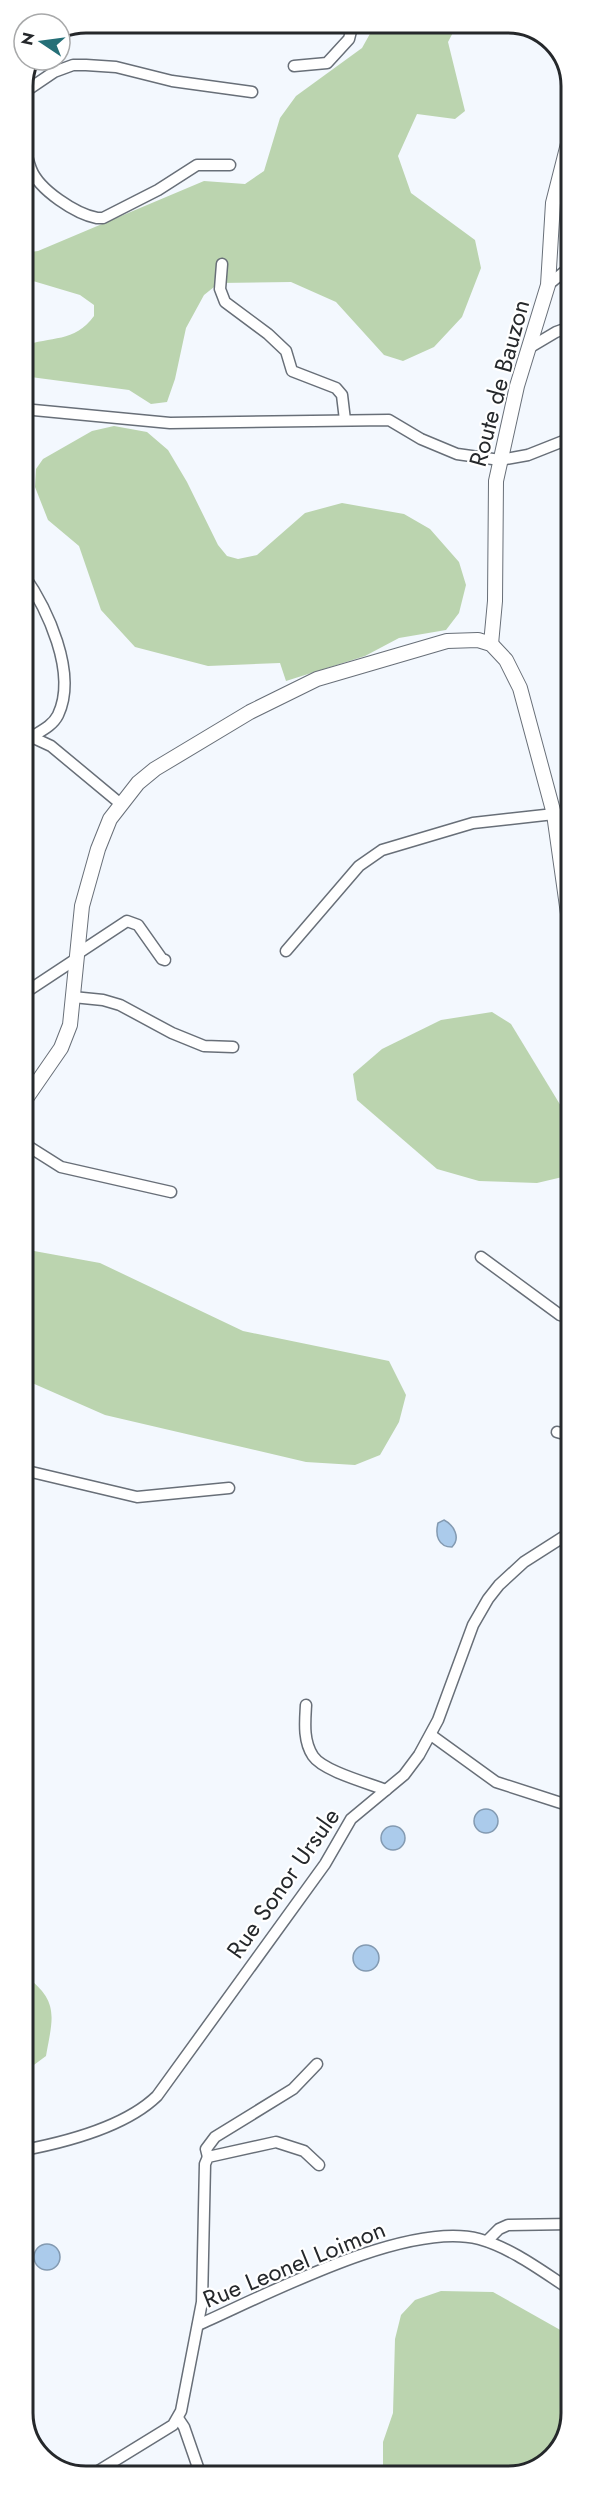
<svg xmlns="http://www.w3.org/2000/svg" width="594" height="2499" font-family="Jost,sans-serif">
<rect width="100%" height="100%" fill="#f3f8fe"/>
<g fill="#bbd4af">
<path d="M376,23H458L448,42L465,111L455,119L417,114L398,156L411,193L475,240L481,268L462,317L434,347L403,361L384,355L336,302L291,282L219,283L204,295L186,328L175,379L167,402L151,404L129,390L23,376V346C51,336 74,343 94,316V305L80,295L23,278V253L38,251L204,181L245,184L264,171L280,118L296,96L362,48Z"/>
<path d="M114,426L147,432L168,450L187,482L218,545L227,556L238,559L257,555L305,513L342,503L404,514L430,529L459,562L466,585L459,613L446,630L399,638L365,656L286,681L280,663L208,666L135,647L101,610L79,546L48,520L35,487L36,469L43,459L92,431Z"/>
<path d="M492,1012L511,1024L567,1116L571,1128V1175L537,1183L479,1181L437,1169L357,1100L353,1074L382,1049L441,1020Z"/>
<path d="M34,1251L100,1263L243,1331L389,1361L406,1395L399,1422L380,1455L355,1465L306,1462L105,1415L23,1379V1255Z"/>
<path d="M23,1974C60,2001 53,2016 46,2056L23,2073Z"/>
<path d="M441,2291L493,2292L571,2336V2414L556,2455L520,2475L393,2476L383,2468V2442L393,2413L395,2339L401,2315L415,2300Z"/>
</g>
<g fill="#abcbeb" stroke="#839ab1" stroke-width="1.5">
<path d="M444,1520C454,1525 461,1538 452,1547C438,1547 435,1535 438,1523Z"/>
<circle cx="486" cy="1821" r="12"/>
<circle cx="393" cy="1838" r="12"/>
<circle cx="366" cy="1958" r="13"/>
<circle cx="47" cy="2257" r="13"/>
</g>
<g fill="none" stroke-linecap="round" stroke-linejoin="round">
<g stroke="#686f78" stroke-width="13">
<g id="minor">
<path d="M294,66L327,63L349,39L353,23"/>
<path d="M23,93L54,72L73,65H86L116,67L172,81L252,92"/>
<path d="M23,137C25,147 27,159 31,169C39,190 76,214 97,218H103L158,190L197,165H230"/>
<path d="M222,264L220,289L225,302L268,334L286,351L292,371L336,388L342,395L345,420"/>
<path d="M548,285L570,267"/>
<path d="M529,348L556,332L570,327"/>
<path d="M23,409L170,423L389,420L421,439L457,454L500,460L528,455L571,438"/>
<path d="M23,574C47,608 78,673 58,715C53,725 43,730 33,736"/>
<path d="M23,733L51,746L122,805"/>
<path d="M286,951L359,866L382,850L473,823L554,814"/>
<path d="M77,954L127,921L138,925L162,959L165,960"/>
<path d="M23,994L76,959"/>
<path d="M73,997L103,1000L120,1005L172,1033L204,1046L233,1047"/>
<path d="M23,1143L61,1167L171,1192"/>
<path d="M481,1257L560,1315L571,1319"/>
<path d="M557,1432L571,1436"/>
<path d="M23,1470L137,1497L229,1488"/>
<path d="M306,1705C305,1722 303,1741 313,1756C323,1771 368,1783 386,1790"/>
<path d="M431,1735L496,1782L561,1803"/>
<path d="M24,2150C66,2142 125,2127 157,2096L325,1864L351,1819L404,1775L419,1755L438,1720L473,1625L488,1599L499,1585L524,1562L571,1532"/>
<path d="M208,2157L206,2149L215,2137L293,2089L317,2064"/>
<path d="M487,2241L499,2229L508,2225L571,2224"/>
<path d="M198,2325C266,2295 407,2220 479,2239C512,2248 543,2272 571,2290"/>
<path d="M178,2418L184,2427L201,2476"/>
<path d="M90,2476L173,2425L181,2411L202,2302L205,2164L208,2157L276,2142L304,2151L319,2165"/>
</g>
</g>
<g stroke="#686f78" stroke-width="16">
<g id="tertiary">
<path d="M491,644L495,601L496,481L517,386L548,285L553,203L570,136"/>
<path d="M23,1103L61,1048L70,1025L82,906L98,849L110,819L138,783L155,769L250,712L317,679L447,641L478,640L491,644L506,660L520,688L554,814L571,935"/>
</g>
</g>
<use href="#minor" stroke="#fff" stroke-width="10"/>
<use href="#tertiary" stroke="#fff" stroke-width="14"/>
</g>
<g text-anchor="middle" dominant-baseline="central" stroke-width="4.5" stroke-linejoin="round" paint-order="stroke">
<g font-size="24" fill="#25282b" stroke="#fff">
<text transform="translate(499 383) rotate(-75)">Route de Bauzon</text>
<text transform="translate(283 1883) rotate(-55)">Rue Sonor Ursule</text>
<text transform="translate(294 2264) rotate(-22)">Rue Leonel Loimon</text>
</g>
</g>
<path d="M0 0H594V2499H0ZM86 33H508A53 53 0 0 1 561 86V2413A53 53 0 0 1 508 2466H86A53 53 0 0 1 33 2413V86A53 53 0 0 1 86 33Z" fill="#fff" fill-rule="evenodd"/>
<path fill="none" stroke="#25282b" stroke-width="3" d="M86 33H508A53 53 0 0 1 561 86V2413A53 53 0 0 1 508 2466H86A53 53 0 0 1 33 2413V86A53 53 0 0 1 86 33Z"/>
<g transform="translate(42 42) rotate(283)"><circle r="28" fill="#ffffff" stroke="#a8a9aa" stroke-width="1.5"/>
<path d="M0-4.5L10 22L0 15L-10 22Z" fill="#256f77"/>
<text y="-9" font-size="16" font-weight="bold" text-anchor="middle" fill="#25282b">N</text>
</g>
</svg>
